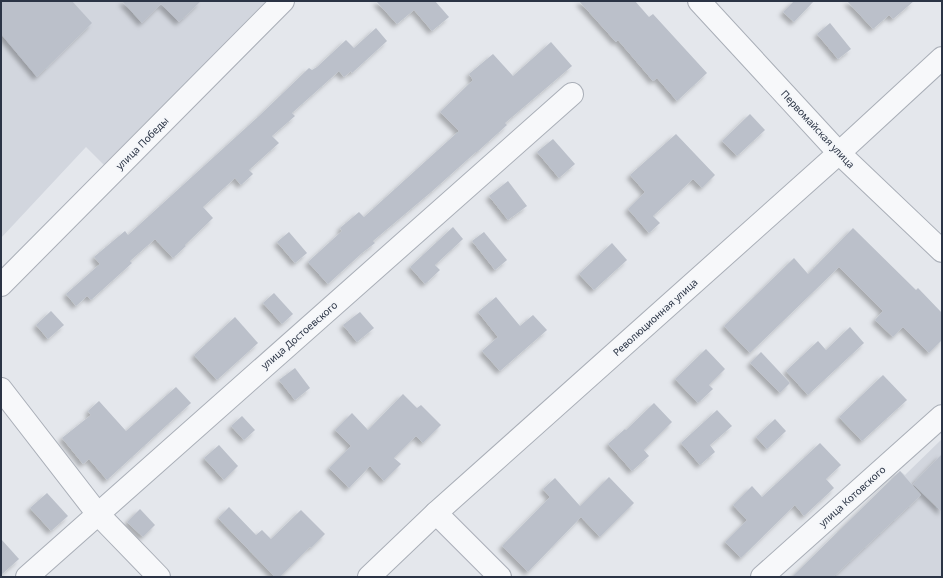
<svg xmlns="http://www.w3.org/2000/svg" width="943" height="578" font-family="'Noto Sans',sans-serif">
<defs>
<filter id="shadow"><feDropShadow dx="-3.5" dy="3.5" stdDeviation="2" flood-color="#0004"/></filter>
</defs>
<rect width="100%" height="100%" fill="#e4e7ec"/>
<g fill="#d2d6de">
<path d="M1,1H270L106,167L86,147L1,238Z"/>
<path d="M942,439V577H792L900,471L905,475Z"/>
</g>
<g fill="#bbc0ca" filter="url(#shadow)">
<path d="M1,1H72L92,23L37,77L1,34Z"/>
<path d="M122,1H201L179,22L161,4L142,23Z"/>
<path d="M376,1H435L449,17L432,31L414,10L397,24Z"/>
<path d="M579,1H635L649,17L653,14L707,73L677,101L657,78L653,81L618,40L616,42Z"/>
<path d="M794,1H814L794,22L783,12Z"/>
<path d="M847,1H914L893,19L889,15L873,29Z"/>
<path d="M830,23L851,49L838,59L817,34Z"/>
<path d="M376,28L387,41L352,73L351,71L344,77L339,71L292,113L295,116L272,136L279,143L249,170L253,174L241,185L235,178L203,207L213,218L185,245L186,246L173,258L155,239L130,261L132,263L91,300L87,296L76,306L66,294L100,264L94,257L125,231L128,235L259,116L309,68L312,70L317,67L346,40L354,48Z"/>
<path d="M551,42L572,66L505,123L507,125L477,152H476L430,193L373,241L375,243L362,253L328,284L308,262L342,231L340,228L359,212L364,217L459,131L440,112L473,80L469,74L493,54L513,76Z"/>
<path d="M750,114L765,130L737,156L722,141Z"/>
<path d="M676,134L715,175L702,188L693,179L653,216L660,223L649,233L628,209L645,192L630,175Z"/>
<path d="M553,139L575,164L559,178L537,152Z"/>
<path d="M508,181L527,206L508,220L489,196Z"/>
<path d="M453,227L463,239L435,265L440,270L425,284L410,267Z"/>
<path d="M853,228L916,290L918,288L942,313V340L929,353L903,327L893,337L875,320L883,311L839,267L750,353L724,326L794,258L808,274Z"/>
<path d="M289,232L307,253L295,263L277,242Z"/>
<path d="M484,232L507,260L495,270L472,241Z"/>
<path d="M612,243L627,260L594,290L579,274Z"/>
<path d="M274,293L293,314L282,324L263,303Z"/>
<path d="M496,297L520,326L533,315L547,330L500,371L482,351L498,337L478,312Z"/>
<path d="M51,311L64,325L48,339L36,325Z"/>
<path d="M360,312L374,328L357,342L343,325Z"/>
<path d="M235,317L258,343L217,380L194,355Z"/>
<path d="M850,327L864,343L808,395L786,371L818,341L826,350Z"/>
<path d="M706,349L725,369L709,385L713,389L698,403L675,379Z"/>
<path d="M761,352L790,383L780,393L750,363Z"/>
<path d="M295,368L310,388L295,400L279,380Z"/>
<path d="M883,375L907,400L862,441L839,417Z"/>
<path d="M176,387L191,403L107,480L89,459L83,464L62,438L91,415L88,411L99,401L126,431Z"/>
<path d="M403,394L417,408L421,405L441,425L423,443L416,436L394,458L401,464L384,481L370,466L349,488L329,468L351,446L335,430L352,413L368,430Z"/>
<path d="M654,403L672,422L644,450L649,456L632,471L608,444L625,429L626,430Z"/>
<path d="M717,410L732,426L710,445L715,452L700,465L681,443Z"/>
<path d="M242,416L255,430L244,440L231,426Z"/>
<path d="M775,419L786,431L767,449L756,437Z"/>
<path d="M820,443L841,465L826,479L834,488L804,516L795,505L741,558L725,542L747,520L733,505L752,486L762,497Z"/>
<path d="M219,445L238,466L224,480L204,458Z"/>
<path d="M942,454V512L913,484Z"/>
<path d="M900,471L921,495L833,577H792Z"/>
<path d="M609,477L634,503L600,537L581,517L528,572L502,546L550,497L543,489L555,478L580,506Z"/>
<path d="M47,493L68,516L51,531L30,508Z"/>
<path d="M229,507L256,535L262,530L271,539L301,510L325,534L311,548L310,547L280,577H275L218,518Z"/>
<path d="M140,509L155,525L143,537L127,522Z"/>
<path d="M1,539L19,559L1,575Z"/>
</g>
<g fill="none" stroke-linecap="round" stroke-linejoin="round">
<g stroke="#a9aeb7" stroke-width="24">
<g id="minor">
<path d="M699,1L839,153L942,251"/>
<path d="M1,285L283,1"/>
<path d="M1,389L97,513L159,577"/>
<path d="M436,513L500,577"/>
<path d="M27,577L572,94"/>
<path d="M369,577L436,513L839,153L942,58"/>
<path d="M762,577L942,416"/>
</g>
</g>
<use href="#minor" stroke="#f7f8fa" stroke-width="22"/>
</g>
<g text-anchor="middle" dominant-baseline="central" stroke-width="3.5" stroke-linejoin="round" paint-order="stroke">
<g font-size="10" fill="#2b3445" stroke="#f4f6f9">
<text transform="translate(818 129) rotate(47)">Первомайская улица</text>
<text transform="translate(142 143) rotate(-45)">улица Победы</text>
<text transform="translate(655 317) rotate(-42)">Революционная улица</text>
<text transform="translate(299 335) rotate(-41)">улица Достоевского</text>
<text transform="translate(852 496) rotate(-42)">улица Котовского</text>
</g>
</g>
<rect width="943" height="578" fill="none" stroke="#2b3445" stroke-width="4"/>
</svg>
